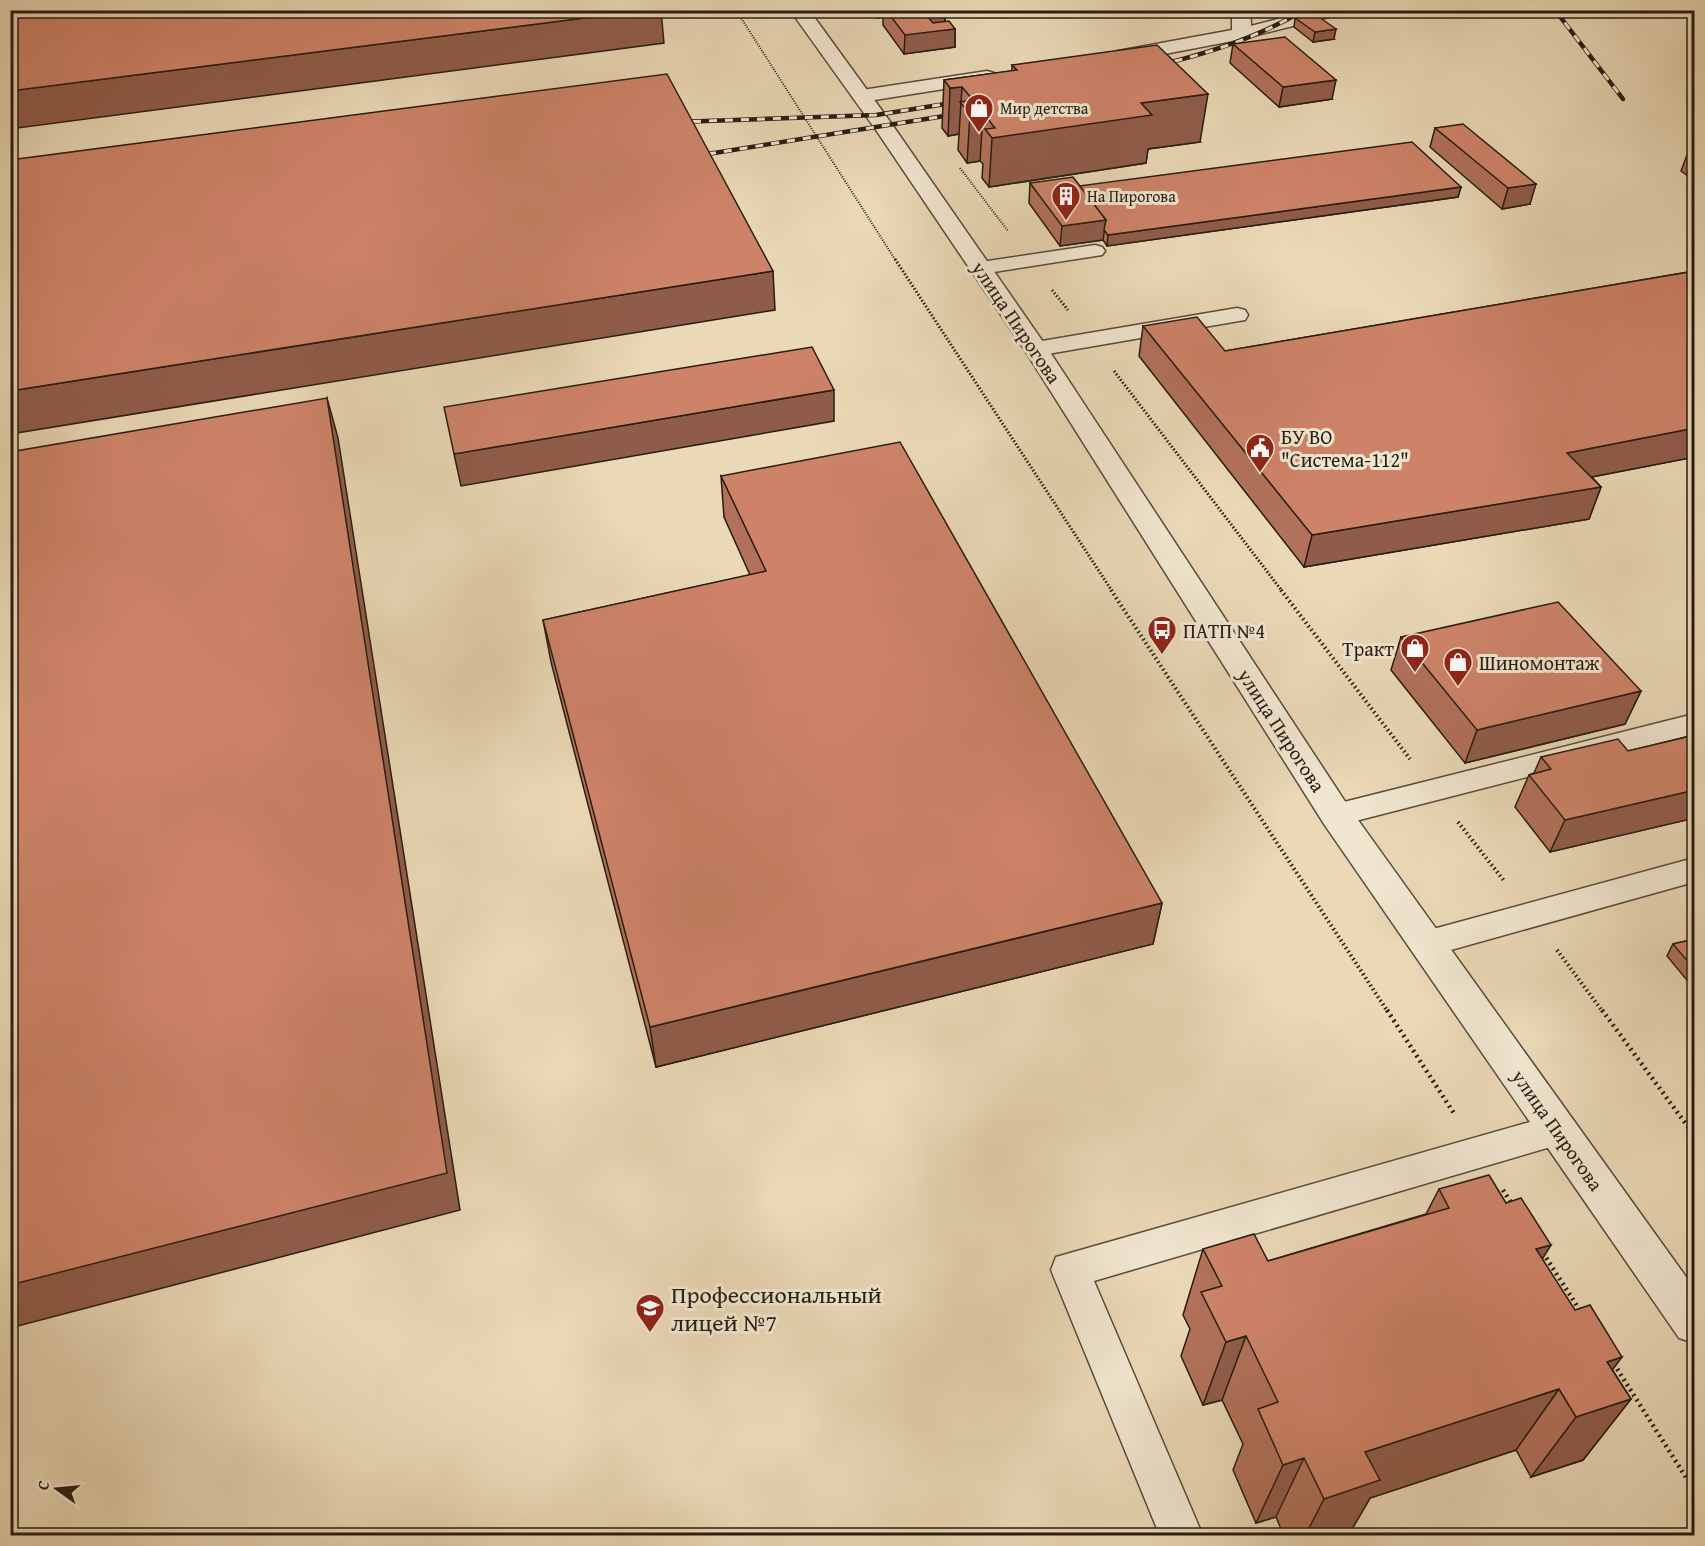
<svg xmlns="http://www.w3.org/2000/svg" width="1705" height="1546" font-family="'Gentium Book Plus',serif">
<rect width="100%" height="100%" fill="#ead8b6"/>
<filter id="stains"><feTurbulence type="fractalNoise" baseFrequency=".00333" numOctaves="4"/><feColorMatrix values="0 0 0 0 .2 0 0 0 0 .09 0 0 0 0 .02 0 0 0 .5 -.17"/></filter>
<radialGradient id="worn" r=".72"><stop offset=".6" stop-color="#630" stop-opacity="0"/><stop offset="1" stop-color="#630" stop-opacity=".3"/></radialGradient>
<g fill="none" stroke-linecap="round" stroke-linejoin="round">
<g stroke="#584b3a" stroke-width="3">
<g id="service">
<path d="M1313,10H1343L1341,14L1241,39L1235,38L1232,34L1235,30Z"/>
<path d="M1095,245L1102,247L1105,251L1102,255L981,274L973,273L970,268L973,263L981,262Z"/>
<path d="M1237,308L1245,310L1248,315L1245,320L1036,356L1028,354L1025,349L1028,344L1036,342Z"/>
<path d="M1694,714V734L1336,826L1325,823L1321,815L1325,807L1336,804Z"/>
<path d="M1694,858V882L1426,957L1414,953L1410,944L1414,935L1426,931Z"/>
<path d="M1558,1114L1571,1119L1576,1130L1571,1141L1094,1281L1203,1536H1160L1051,1270L1056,1257Z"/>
</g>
</g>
<g stroke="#584b3a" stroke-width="3">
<g id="minor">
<path d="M1228,10H1248C1252,17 1252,32 1248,38L1118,63L1111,61L1108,57L1111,53L1118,51L1232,30V15Z"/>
<path d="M987,71L994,73L997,77L994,81L862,102L855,100L852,96L855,92L862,90Z"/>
</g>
</g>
<g stroke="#584b3a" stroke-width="3">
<path id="tertiary" d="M790,10H809L891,123L1048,349L1348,806L1694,1288V1343L1679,1338L1324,824L1024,349L876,130Z"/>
</g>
<g stroke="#271c10" stroke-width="2" stroke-dasharray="1 1.5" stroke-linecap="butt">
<path d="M736,10L896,261"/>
<path d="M960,168L1008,231"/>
</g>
<g stroke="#271c10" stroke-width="3" stroke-dasharray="1.5 2" stroke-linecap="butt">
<path d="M895,259L1112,591"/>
<path d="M1052,290L1068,310"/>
<path d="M1114,371L1282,591"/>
</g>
<g stroke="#271c10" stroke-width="4" stroke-dasharray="1.5 3" stroke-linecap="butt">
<path d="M1111,590L1388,1012"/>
<path d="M1281,590L1410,759"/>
<path d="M1458,822L1505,882"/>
<path d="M1557,950L1603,1012"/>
</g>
<g stroke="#271c10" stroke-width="4.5" stroke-dasharray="2 4" stroke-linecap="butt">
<path d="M1387,1010L1455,1115"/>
<path d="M1602,1010L1694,1135"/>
<path d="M1503,1190L1512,1204"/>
<path d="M1543,1253L1581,1312"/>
<path d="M1614,1364L1694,1490"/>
</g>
<use href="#service" fill="#f1e6d0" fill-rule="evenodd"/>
<use href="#minor" fill="#f1e6d0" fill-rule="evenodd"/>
<use href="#tertiary" fill="#f1e6d0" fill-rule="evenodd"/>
<g stroke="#271c10" stroke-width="4.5">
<g id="rail">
<path d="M1555,10L1623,99"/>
<path d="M1159,65C1210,53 1259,37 1304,10"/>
<path d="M677,122L876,115L958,102"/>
<path d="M708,154L957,114"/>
</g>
</g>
<use href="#rail" stroke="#f1e6d0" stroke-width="3" stroke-dasharray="8" stroke-linecap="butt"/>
</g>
<g fill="#b1715a" stroke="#271c10" stroke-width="1.5">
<path d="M872,10H942L945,15V22L955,29V47L904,54L883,25V17L877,18Z"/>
<path d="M1139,10H1176L1143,15Z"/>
<path d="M1422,10H1475L1429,16Z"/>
<path d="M1643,10H1670V13L1648,14Z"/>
<path d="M1295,18L1334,39L1313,42L1294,27Z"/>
<path d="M1233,44L1332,99L1279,107L1230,63Z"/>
<path d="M1012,65L1200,142L1148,149L1146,163L989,187L982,178L983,164L980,161L967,163L958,150L959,134L948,136L942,128L944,80L1012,71Z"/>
<path d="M1435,128L1530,204L1502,209L1430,147Z"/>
<path d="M1695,134V181L1681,171Z"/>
<path d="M1030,183L1079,186L1461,187L1458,197L1107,246L1103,240L1060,246L1029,203Z"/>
<path d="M1695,271V457L1592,477L1601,487L1589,519L1304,567L1139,356L1143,326L1225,351Z"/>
<path d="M721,476L1162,903L1153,944L656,1067L551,662L543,620L750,575L724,517Z"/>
<path d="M1401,637L1641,691L1625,724L1465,763L1391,670Z"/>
<path d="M1695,735V818L1550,852L1515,807L1529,775L1534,773L1541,757L1628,751Z"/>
<path d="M1695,939V990L1667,956L1673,944Z"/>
<path d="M1439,1189L1506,1203L1631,1399L1583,1460L1531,1477L1516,1450L1370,1498L1348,1536H1284L1276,1517L1256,1523L1233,1470L1243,1444L1222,1400L1203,1405L1181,1356L1190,1329L1183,1315L1203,1249L1268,1261L1426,1214Z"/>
</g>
<g fill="#905c4a" stroke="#271c10" stroke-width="1.5">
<path d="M647,10H661L664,43L10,129V91Z"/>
<path d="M877,10H883V17L877,18Z"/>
<path d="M1144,10H1176L1143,15Z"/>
<path d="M1430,10H1475L1429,16Z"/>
<path d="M945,15V30L955,29V47L904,54L905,35L928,17Z"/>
<path d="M1336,29L1334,39L1313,42L1315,32Z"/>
<path d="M1336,80L1332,99L1279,107L1283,87Z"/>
<path d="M962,87L959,134L948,136L950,88Z"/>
<path d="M1208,94L1200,142L1148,149L1146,163L989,187L992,138L1141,103Z"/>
<path d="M983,113L980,161L967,163L970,114Z"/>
<path d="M1536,184L1530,204L1502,209L1508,188Z"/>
<path d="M1461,187L1458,197L1107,246L1108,235Z"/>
<path d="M1106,220L1103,240L1060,246L1062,226Z"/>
<path d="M773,271L775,310L10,434V391Z"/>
<path d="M834,390V421L461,486L454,454Z"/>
<path d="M327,398L338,438L460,1210L10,1328V1285Z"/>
<path d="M1695,428V457L1555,484L1567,453Z"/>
<path d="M1601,487L1589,519L1304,567L1312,535Z"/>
<path d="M1641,691L1625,724L1465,763L1477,730Z"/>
<path d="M1695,790V818L1550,852L1565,820Z"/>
<path d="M1162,903L1153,944L656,1067L650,1027Z"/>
<path d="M1551,1245L1510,1311L1536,1249Z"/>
<path d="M1246,1336L1222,1400L1203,1405L1226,1342Z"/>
<path d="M1622,1357L1578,1416L1631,1399L1583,1460L1531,1477L1576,1417L1607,1362Z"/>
<path d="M1559,1389L1516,1450L1370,1498L1348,1536H1305L1324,1499L1365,1452Z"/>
<path d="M1304,1458L1276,1517L1256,1523L1283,1465Z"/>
</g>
<g fill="#ce8369" stroke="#271c10" stroke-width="1.5">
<path d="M10,10H647L10,91Z"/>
<path d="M886,10H942L945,15L928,17L933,23L949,21L955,29L905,35Z"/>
<path d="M1316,15L1336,29L1315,32L1295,18Z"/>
<path d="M1285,37L1336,80L1283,87L1233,44Z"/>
<path d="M1157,45L1208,94L1141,103L1152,115L992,138L985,129L995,128L983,113L970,114L960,102L973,100L962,87L950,88L944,80L1017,70L1012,65Z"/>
<path d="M667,74L773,271L10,391V160Z"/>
<path d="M1463,124L1536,184L1508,188L1435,128Z"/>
<path d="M1412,142L1461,187L1108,235L1104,230L1106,220L1079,186Z"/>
<path d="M1073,177L1106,220L1062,226L1030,183Z"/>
<path d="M1695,271V428L1567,453L1601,487L1312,535L1143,326L1197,317L1225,351Z"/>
<path d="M812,347L834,390L454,454L444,407Z"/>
<path d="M327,398L447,1173L10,1285V452Z"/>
<path d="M900,442L1162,903L650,1027L543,620L766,571L721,476Z"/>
<path d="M1558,602L1641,691L1477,730L1401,637Z"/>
<path d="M1695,735V790L1565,820L1529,775L1551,769L1541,757L1618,739L1628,751Z"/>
<path d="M1695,939V970L1673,944Z"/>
<path d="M1489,1175L1506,1203L1521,1198L1551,1245L1536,1249L1575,1310L1590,1305L1622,1357L1607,1362L1631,1399L1576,1417L1559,1389L1365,1452L1380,1480L1324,1499L1304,1458L1283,1465L1258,1409L1278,1402L1246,1336L1226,1342L1201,1292L1222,1286L1203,1249L1254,1234L1268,1261L1449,1208L1439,1189Z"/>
</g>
<defs>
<g id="shop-pin" transform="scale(1.5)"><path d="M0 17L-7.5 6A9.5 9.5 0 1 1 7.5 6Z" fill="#8f2418" stroke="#f1e6d0"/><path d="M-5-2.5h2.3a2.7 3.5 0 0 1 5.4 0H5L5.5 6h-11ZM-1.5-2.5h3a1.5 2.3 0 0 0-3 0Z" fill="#fff"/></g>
<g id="building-pin" transform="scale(1.5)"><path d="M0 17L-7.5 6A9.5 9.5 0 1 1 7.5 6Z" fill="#8f2418" stroke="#f1e6d0"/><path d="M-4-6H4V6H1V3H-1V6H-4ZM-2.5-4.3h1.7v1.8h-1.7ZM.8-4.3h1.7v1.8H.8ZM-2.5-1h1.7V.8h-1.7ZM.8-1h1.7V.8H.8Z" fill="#fff"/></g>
<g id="civic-pin" transform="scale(1.5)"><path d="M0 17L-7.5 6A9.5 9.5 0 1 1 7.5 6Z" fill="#8f2418" stroke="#f1e6d0"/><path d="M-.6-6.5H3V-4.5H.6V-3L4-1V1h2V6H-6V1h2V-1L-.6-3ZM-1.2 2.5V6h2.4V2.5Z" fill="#fff"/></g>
<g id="bus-pin" transform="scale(1.5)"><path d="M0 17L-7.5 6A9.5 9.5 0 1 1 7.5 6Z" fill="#8f2418" stroke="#f1e6d0"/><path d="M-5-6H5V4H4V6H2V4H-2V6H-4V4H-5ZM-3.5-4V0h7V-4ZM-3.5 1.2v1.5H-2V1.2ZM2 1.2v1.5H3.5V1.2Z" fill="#fff"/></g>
<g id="university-pin" transform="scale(1.5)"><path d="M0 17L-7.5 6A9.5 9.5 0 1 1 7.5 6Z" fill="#8f2418" stroke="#f1e6d0"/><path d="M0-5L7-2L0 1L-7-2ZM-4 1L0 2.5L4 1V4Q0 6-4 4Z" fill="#fff"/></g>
</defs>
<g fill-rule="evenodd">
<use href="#shop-pin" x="979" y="108"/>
<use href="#building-pin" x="1066" y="196"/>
<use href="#civic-pin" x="1260" y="448"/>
<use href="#bus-pin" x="1162" y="630"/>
<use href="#shop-pin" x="1415" y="648"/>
<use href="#shop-pin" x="1458" y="662"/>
<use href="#university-pin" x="650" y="1308"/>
</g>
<g text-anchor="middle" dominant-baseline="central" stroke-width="6" stroke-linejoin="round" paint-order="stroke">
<g font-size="16" fill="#271c10" stroke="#f1e6d0" text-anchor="start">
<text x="1000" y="108">Мир детства</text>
<text x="1087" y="196">На Пирогова</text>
</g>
<g font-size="20" fill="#271c10" stroke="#f1e6d0">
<text transform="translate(1017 322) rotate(56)">улица Пирогова</text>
<text transform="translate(1282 730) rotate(57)">улица Пирогова</text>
<text transform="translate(1558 1130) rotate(55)">улица Пирогова</text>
</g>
<g font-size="20" fill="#271c10" stroke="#f1e6d0" text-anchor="start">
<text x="1281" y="436">БУ ВО<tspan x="1281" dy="23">"Система-112"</tspan></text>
<text x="1183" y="630">ПАТП №4</text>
<text x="1394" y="648" text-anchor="end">Тракт</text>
<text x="1479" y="662">Шиномонтаж</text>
</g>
<g font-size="24" fill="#271c10" stroke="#f1e6d0" text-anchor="start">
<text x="671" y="1294">Профессиональный<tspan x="671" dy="28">лицей №7</tspan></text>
</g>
</g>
<rect width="1705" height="1546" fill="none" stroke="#ead8b6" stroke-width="36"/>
<rect x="12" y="12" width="1681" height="1522" fill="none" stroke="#271c10" stroke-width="3"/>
<rect x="18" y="18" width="1669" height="1510" fill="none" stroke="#271c10" stroke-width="1.5"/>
<g transform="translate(57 1489) rotate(285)" stroke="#f1e6d0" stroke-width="4.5" paint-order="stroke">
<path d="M0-4.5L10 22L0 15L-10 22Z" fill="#271c10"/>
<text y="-9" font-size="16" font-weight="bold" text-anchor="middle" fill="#271c10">С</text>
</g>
<rect width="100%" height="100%" filter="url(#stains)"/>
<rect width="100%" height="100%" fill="url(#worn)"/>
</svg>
